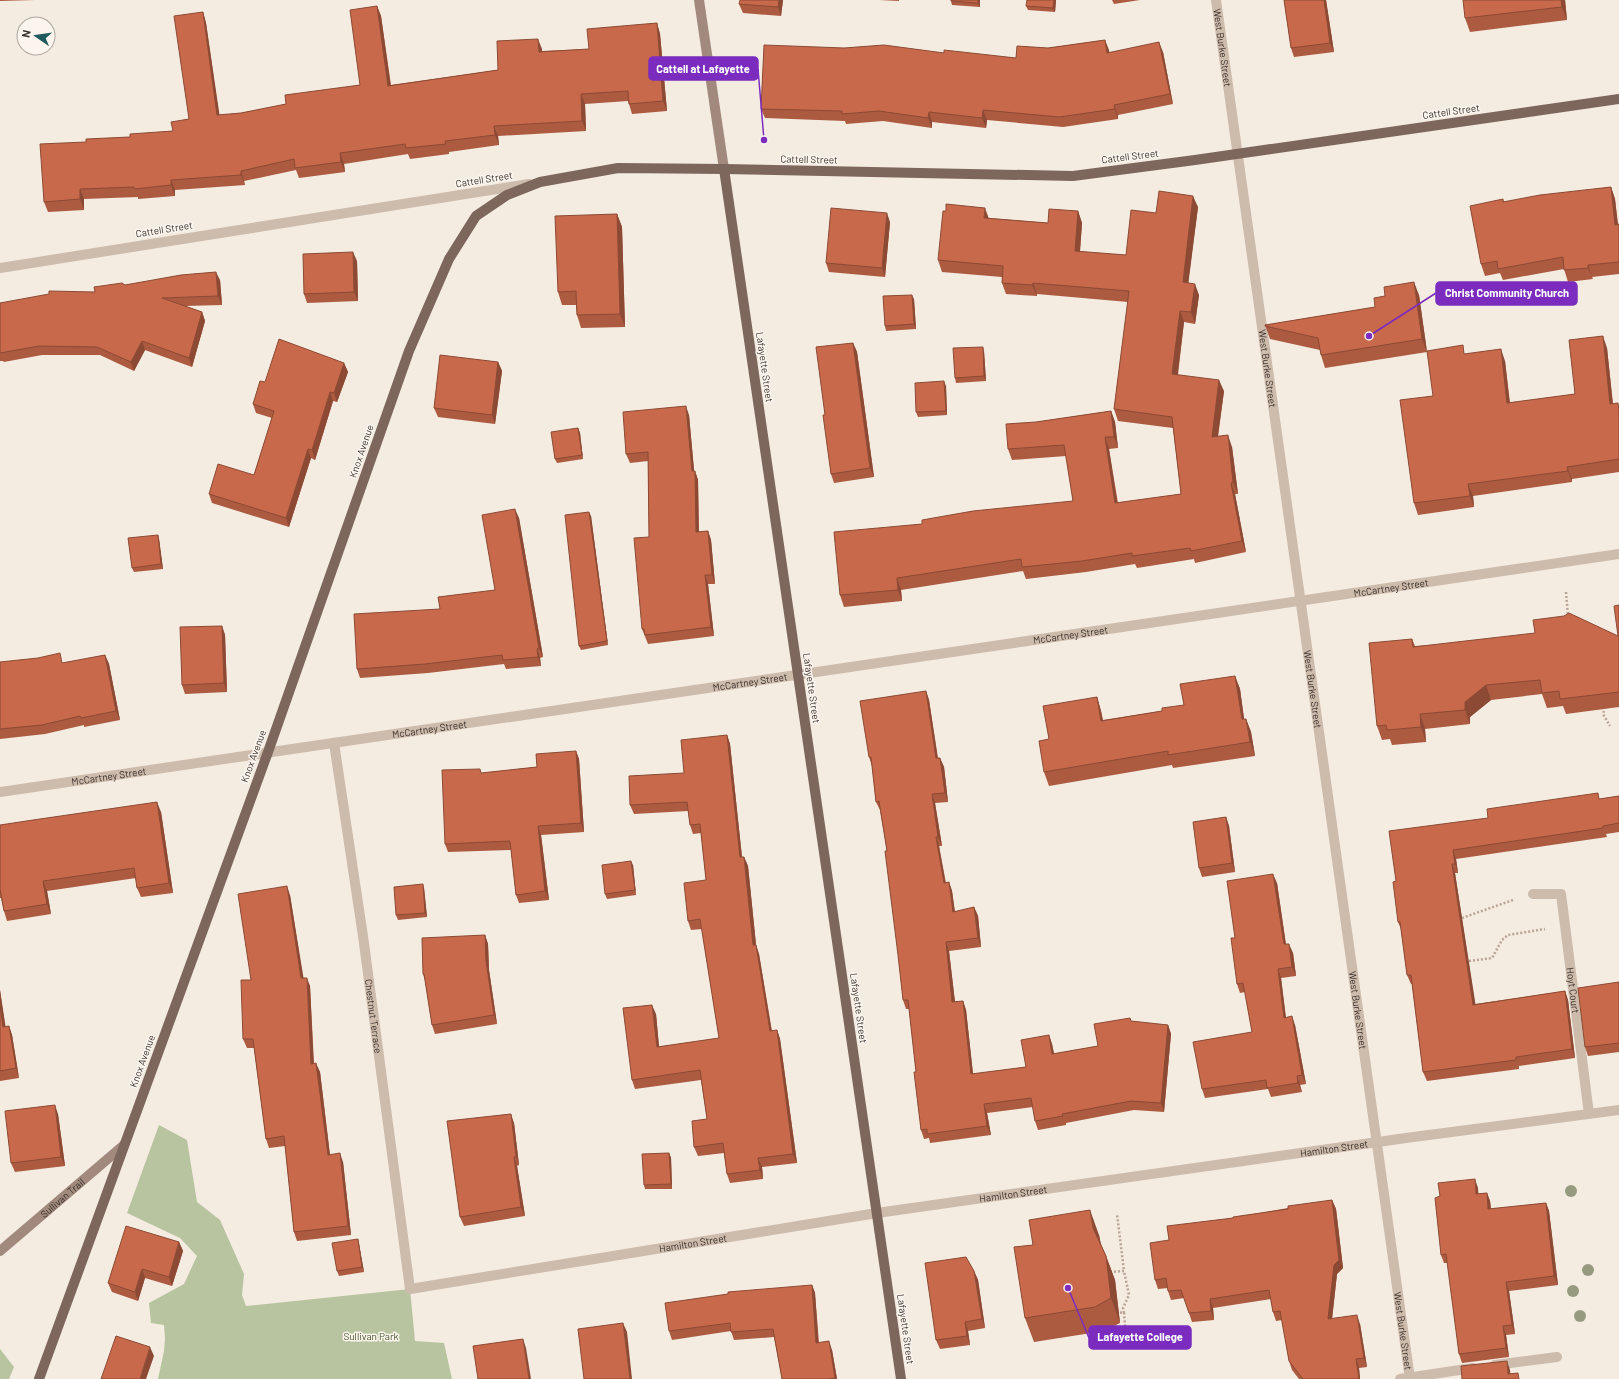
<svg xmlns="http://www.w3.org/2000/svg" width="1619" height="1379" font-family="Barlow,sans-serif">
<rect width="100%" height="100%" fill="#f4ebe1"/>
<g fill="#b8c4a0">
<path d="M159,1125L187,1140L197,1202L220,1220L244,1274L242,1295L246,1306L410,1289L415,1341L444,1343L452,1379H158L164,1351L165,1339L164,1325L151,1323L149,1303L184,1284L197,1256L180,1238L127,1213Z"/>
<path d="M0,1349L14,1367L9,1379H0Z"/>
</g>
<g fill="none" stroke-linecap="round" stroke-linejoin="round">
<g stroke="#b9a596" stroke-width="2.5" stroke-dasharray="2 2" stroke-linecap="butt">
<path d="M1566,592L1568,616"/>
<path d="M1605,707L1603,714L1610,726"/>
<path d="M1462,918L1513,900"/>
<path d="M1469,961L1492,958L1502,940L1508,935L1545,929"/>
<path d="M1110,1272L1124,1271L1117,1214"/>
<path d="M1116,1312L1124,1313L1123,1308L1129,1295L1124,1271"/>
<path d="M1098,1332V1341L1126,1337L1124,1313"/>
</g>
<path stroke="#cdbbac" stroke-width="10" id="s1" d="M1533,894H1561L1589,1114"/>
<g stroke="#cdbbac" stroke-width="10">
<path id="s2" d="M1216,0L1410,1379"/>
<path d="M0,268L529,184"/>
<path id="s3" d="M334,743L363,936L410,1289L877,1213L1406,1138L1619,1110"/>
<path id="s4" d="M0,792L1619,554"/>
<path d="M1495,1365L1557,1357"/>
<path d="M1400,1379L1473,1368"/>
</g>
<g stroke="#a18a7d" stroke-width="10">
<path d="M699,0L724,169"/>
<path id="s5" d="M0,1251L124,1145"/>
</g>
<g stroke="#7d675c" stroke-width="10">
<path d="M724,169L901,1379"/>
<path d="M39,1379L268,752L409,351L449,259L476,216L507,195L540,182L618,168L724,169L1073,176L1195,160L1619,99"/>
</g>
</g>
<g fill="#969b7f">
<circle cx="1571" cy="1191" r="6"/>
<circle cx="1588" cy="1270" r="6"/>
<circle cx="1573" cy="1291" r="6"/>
<circle cx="1580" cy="1316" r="6"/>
</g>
<g fill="#ac5a40">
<path d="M0,0H35L0,1Z"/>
<path d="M783,0L781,16L743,13L739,4Z"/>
<path d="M879,0H899V1Z"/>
<path d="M980,0V7L952,5L951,1Z"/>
<path d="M1056,0L1055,12L1028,10L1026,6Z"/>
<path d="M1112,0H1140L1114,4Z"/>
<path d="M1284,0H1326L1334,52L1294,57L1291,48Z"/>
<path d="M1565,0L1567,20L1470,32L1465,18Z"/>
<path d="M377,6L381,16L391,85L498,70L542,49V51L589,49L657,23L660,34L667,111L632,114L629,104L628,101L585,104L586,131L498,136L499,145L449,152V154L410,159L408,154L344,164L345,172L299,178L296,170L244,181L245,185L175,190V196L138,199V197L84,199V210L48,212L44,202L86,142L130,137L173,131L189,119L203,12L206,23L219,115L241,113L286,104L360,85Z"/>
<path d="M1105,40L1109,53L1163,52L1173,104L1118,115V119L1063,127L987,120L986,128L932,122V128L883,121L846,124L845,121L765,118L761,109L944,53L1016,58L1048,48Z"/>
<path d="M1611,187L1615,199L1618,224H1619V274L1592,277L1593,279L1568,282L1564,269L1503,280L1500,273L1485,276L1481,264L1503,199L1504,202Z"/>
<path d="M1198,207L1188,283L1199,295L1195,324L1184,322L1178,375L1224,391L1218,437L1232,447L1238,494H1235L1246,552L1195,563L1194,559L1137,568L1135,564L1086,572L1026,579L1023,571L901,590L902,601L844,607L840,595L922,524L1073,501L1066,456L1012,460L1008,449L1036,422L1111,411L1115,422L1118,448L1109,449L1118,503L1181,494L1173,428L1118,421L1114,409L1128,302L1037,294V296L1006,294L1002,283V277L942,272L938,260L989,218L1048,223L1078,211L1082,223L1080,252L1126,255L1156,213Z"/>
<path d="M617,214L622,227L625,327L581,328L577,315L576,305H562L558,292Z"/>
<path d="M890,222L885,277L829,272L826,263Z"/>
<path d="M357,261L358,301L307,303L304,294Z"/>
<path d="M220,280L222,305L185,306L202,312L205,321L192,367L145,350L134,371L100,355H42L4,362L3,361H0V303L95,292L125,285Z"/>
<path d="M1419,295L1427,352L1325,368L1321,355L1320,350L1270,339L1265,325L1375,307Z"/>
<path d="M914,299L916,329L886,331L885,326Z"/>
<path d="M853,343L857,352L874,477L834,483L831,474L825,415Z"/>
<path d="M1607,348L1613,404L1619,407V472L1572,479V482L1473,496L1474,507L1418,515L1414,503L1466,354L1505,361L1510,403L1575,394Z"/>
<path d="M984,351L986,381L956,383L955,378Z"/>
<path d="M498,362L502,371L495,424L438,417L434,408Z"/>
<path d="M344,363L348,372L337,402L333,401L315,460L311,458L289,527L212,503L209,494L254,475L272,418L256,413L253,404L265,382Z"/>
<path d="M946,386L947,415L918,417L916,412Z"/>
<path d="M689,415L694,471H695L698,480L699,532L708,531L711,540L715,584H708L714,636L648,644L642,629L649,537L648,461L630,463L626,454Z"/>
<path d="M578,428L580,433L583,459L557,463L555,459Z"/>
<path d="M591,516L608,645L581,650L579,646Z"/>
<path d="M519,518L543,657L540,658L541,666L506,669L504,664L428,673L360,678L357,669L440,609L495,590Z"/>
<path d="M158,535L159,539L163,569L134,572L132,568Z"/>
<path d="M1619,605V707L1566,714L1563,706L1547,708L1542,694L1491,700L1470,717V724L1425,729L1426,742L1392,745L1390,739L1382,740L1377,726L1412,639L1415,646L1618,636Z"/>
<path d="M222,626L225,635L227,692L185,694L182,685Z"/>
<path d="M105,655L109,664L120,720L84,727V725L45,734L0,739V662L64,663Z"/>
<path d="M1235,676L1240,689L1244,719H1246L1251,732L1255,756L1173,768L1172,765L1049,786L1044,772L1049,739L1097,697L1101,711L1103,720L1162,711L1184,705Z"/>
<path d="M926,691L929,700L938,758H940L944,767L948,802L935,803L942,846H939L946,883L949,882L952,891L955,912L974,907L978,916L981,947L949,951L955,1002L963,1001L966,1010L973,1074L1026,1067L1049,1035L1052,1044L1054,1054L1098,1046L1130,1018L1131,1022L1168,1025L1171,1034L1164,1112L1134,1110L1066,1123V1125L1038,1130L1035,1121L1033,1107L987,1113L991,1135L930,1143L929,1138L924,1139L921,1130L916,1072L909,1009H906L903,1000L887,851L880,810L876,802L872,766L869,757Z"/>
<path d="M727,735L730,744L742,857H744L748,866L756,945L759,954L772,1031L777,1030L780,1039L797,1163L762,1167L763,1179L730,1183L727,1174L724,1153L698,1156L694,1147L707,1119L701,1080L635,1089L632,1080L656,1014L659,1047L719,1038L702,929L691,930L688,921L706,880L701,833L693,834L690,825L688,811L634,814L630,805L684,773Z"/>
<path d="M576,751L579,759L584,832L541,835L549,900L519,903L516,895L511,850L448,852L445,844L482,773L537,767Z"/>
<path d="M1619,796V832L1606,834L1607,837L1456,859L1458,873H1455L1475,1004L1565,991L1568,1000L1575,1058L1519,1066V1069L1427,1081L1423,1072L1412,984H1411L1407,975L1401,929L1398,922L1396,881L1488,818Z"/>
<path d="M161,812L173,893L141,897L137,888L136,878L47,891L51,914L7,921L4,911L1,898H0V825Z"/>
<path d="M1226,817L1229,826L1235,872L1202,877L1199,868Z"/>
<path d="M633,865L636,895L607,899L605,894Z"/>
<path d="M1277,883L1286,944L1293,953L1296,976L1281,978L1286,1018L1295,1025L1306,1084L1300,1085L1302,1092L1271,1097L1268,1089L1205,1098L1202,1089L1252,1032L1245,992L1240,993L1237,984L1235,938Z"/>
<path d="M424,888L427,917L398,920L396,915Z"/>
<path d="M290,895L303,978L310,986L314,1063L320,1072L330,1155L343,1162L351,1235L297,1241L294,1232L285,1146L269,1148L266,1139L254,1048H247L243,1039L251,980Z"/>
<path d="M485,935L488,944L489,970L497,1024L435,1034L432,1025L425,980L423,974Z"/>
<path d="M1619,982V1052L1588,1056L1585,1047Z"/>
<path d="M0,990L5,1026H9L12,1035L19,1078L0,1081Z"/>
<path d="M58,1114L65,1166L15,1172L11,1163Z"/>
<path d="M514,1123L519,1165L517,1166L525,1216L464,1226L460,1217Z"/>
<path d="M669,1153L671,1158L672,1189H645L644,1185Z"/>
<path d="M1478,1188V1194L1487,1193L1490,1201L1491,1209L1546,1203L1549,1211L1558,1285L1509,1291L1515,1334L1506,1335L1509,1357L1462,1363L1459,1354L1448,1263H1444L1441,1255Z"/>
<path d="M1332,1200L1336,1209L1343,1268L1337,1274L1332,1319L1360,1324L1367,1367L1359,1368L1360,1379H1299L1292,1370L1289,1361L1282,1320L1276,1321L1273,1312L1271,1299L1213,1308L1214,1320L1192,1322L1184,1298L1171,1300L1168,1291V1288L1158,1289L1155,1280L1169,1240L1233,1218Z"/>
<path d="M1099,1235L1101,1244L1106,1256L1115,1280L1120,1323L1104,1331L1034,1342L1025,1318Z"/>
<path d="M358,1239L359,1244L364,1272L339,1276L337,1271Z"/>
<path d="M179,1242L183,1251L172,1286L145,1278L138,1301L112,1292L108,1283Z"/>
<path d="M974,1271L978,1280L985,1328L968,1331L970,1345L940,1349L936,1340Z"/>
<path d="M812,1285L815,1293L819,1343L832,1350L837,1379H782L774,1337L734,1340L731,1331L672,1340L669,1331Z"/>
</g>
<g fill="#8c4a34">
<path d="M779,0H783L781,16L778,7Z"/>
<path d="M978,0H980V7L978,3Z"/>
<path d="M1054,0H1056L1055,12L1053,8Z"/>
<path d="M1324,0H1326L1334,52L1330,43Z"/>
<path d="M1561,0H1565L1567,20L1562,7Z"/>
<path d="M377,6L381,16L392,96L388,86Z"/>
<path d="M203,12L206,23L221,125L217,115Z"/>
<path d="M657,23L660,34L667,111L663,101Z"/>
<path d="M538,39L542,49V62L539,52Z"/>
<path d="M1105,40L1109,50L1111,63L1107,53Z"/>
<path d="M1159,42L1163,52L1173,104L1170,94Z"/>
<path d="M581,94L585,104L586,131L582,121Z"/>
<path d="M1114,105L1118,115V119L1115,109Z"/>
<path d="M983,110L987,120L986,128L982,118Z"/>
<path d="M929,112L932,122V128L928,118Z"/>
<path d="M494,126L498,136L499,145L495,135Z"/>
<path d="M340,153L344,164L345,172L341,162Z"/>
<path d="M241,171L244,181L245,185L241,175Z"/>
<path d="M171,180L175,190V196L171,185Z"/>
<path d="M1611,187L1615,199L1619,236L1615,225Z"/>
<path d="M80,189L84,199V210L80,199Z"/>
<path d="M1193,196L1198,207L1187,294L1183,282Z"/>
<path d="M985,208L989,219L984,218Z"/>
<path d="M1078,211L1082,223L1079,263L1075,251Z"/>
<path d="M887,213L890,222L885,277L882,268Z"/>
<path d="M617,214L622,227L625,327L620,314Z"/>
<path d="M353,252L357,261L358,301L354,292Z"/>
<path d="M1588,265L1592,277L1593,279L1588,268Z"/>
<path d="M216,272L220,280L222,305L218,296Z"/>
<path d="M1414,282L1419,295L1427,352L1422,339Z"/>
<path d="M1033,283L1037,294V296L1032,285Z"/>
<path d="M1195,284L1199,295L1195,324L1191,312Z"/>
<path d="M912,295L914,299L916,329L914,324Z"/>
<path d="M1180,311L1184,322L1176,386L1172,374Z"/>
<path d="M202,312L205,321L192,367L189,358Z"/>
<path d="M1603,336L1607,348L1614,416L1610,404Z"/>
<path d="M142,341L145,350L134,371L131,362Z"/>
<path d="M853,343L857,352L874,477L870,468Z"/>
<path d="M983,347L984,351L986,381L984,376Z"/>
<path d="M1501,349L1505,361L1511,415L1507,403Z"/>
<path d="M498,362L502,371L495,424L492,415Z"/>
<path d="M344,363L348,372L337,402L334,393Z"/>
<path d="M1219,380L1224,391L1216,449L1212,437Z"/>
<path d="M944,381L946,386L947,415L946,411Z"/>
<path d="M330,392L333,401L315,460L312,450Z"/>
<path d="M686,406L689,415L695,480L692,471Z"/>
<path d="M1111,411L1115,422L1118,448L1114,437Z"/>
<path d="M578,428L580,433L583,459L582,455Z"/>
<path d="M1228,435L1232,447L1238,494L1233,482Z"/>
<path d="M1105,437L1109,449L1119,515L1115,503Z"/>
<path d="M308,449L311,458L289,527L286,518Z"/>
<path d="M1567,467L1572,479V482L1568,471Z"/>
<path d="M695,471L698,480L699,541L696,532Z"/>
<path d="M1231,483L1235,494L1246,552L1242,541Z"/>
<path d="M1468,484L1473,496L1474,507L1470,496Z"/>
<path d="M515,509L519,518L543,657L539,648Z"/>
<path d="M589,512L591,516L608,645L607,641Z"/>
<path d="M708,531L711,540L715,584L712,575Z"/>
<path d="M158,535L159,539L163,569L161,564Z"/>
<path d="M705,575L708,584L714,636L711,627Z"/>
<path d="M897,578L901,590L902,601L898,590Z"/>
<path d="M222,626L225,635L227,692L224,683Z"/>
<path d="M537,649L540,658L541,666L538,657Z"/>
<path d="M105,655L109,664L120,720L116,711Z"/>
<path d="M1235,676L1240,689L1246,733L1242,719Z"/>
<path d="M1486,685L1491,700L1470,717V724L1465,710V702Z"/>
<path d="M926,691L929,700L939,767L936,758Z"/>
<path d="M1097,697L1101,711L1105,734L1101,721Z"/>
<path d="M1420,714L1425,729L1426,742L1421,727Z"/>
<path d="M1246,719L1251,732L1255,756L1250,742Z"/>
<path d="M727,735L730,744L743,867L740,857Z"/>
<path d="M576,751L579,759L584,832L581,823Z"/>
<path d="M940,758L944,767L948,802L945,793Z"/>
<path d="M932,794L935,803L942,846L938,837Z"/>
<path d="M157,802L161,812L173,893L169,883Z"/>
<path d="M1226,817L1229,826L1235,872L1232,863Z"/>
<path d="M538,826L541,835L549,900L545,891Z"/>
<path d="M936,837L939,846L947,892L944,883Z"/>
<path d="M1453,850L1456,859L1458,873L1455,864Z"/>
<path d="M744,857L748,866L757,954L753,945Z"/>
<path d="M631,861L633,865L636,895L635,890Z"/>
<path d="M1452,864L1455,873L1477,1014L1473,1005Z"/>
<path d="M1273,874L1277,883L1287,953L1284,944Z"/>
<path d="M43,881L47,891L51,914L47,904Z"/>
<path d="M949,882L952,891L956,921L953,912Z"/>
<path d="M423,884L424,888L427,917L425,913Z"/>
<path d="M287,886L290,895L305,987L301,978Z"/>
<path d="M974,907L978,916L981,947L978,938Z"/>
<path d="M485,935L488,944L489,970L497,1024L494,1015L486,961Z"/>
<path d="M946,942L949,951L956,1011L952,1002Z"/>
<path d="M1289,944L1293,953L1296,976L1292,967Z"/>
<path d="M756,945L759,954L773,1040L770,1031Z"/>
<path d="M1278,969L1281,978L1287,1027L1284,1018Z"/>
<path d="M307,978L310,986L314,1073L311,1064Z"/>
<path d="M0,990L7,1036L3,1027L0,1005Z"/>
<path d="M1565,991L1568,1000L1575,1058L1572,1049Z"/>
<path d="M963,1001L966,1010L974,1083L971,1074Z"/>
<path d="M652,1005L656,1014L660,1057L657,1047Z"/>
<path d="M1292,1016L1295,1025L1306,1084L1302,1075Z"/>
<path d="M1168,1025L1171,1034L1164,1112L1161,1103Z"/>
<path d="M9,1026L12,1035L19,1078L16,1068Z"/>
<path d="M777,1030L780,1039L797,1163L793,1154Z"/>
<path d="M1049,1035L1052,1044L1056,1063L1052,1054Z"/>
<path d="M316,1063L320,1072L331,1164L328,1155Z"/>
<path d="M1297,1076L1300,1085L1302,1092L1298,1083Z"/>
<path d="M984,1104L987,1113L991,1135L987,1126Z"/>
<path d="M55,1105L58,1114L65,1166L61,1157Z"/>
<path d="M511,1114L514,1123L519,1165L516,1156Z"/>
<path d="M340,1153L343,1162L351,1235L348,1226Z"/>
<path d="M669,1153L671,1158L672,1189L671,1184Z"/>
<path d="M514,1157L517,1166L525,1216L521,1207Z"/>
<path d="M758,1158L762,1167L763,1179L760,1170Z"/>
<path d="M1475,1179L1478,1188L1479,1202L1476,1194Z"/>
<path d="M1487,1193L1490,1201L1492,1218L1488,1209Z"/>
<path d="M1332,1200L1336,1209L1343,1268L1337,1274L1331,1328L1328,1319Z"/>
<path d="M1546,1203L1549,1211L1558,1285L1554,1276Z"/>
<path d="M1090,1210L1099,1235L1102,1252L1093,1228Z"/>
<path d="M358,1239L359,1244L364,1272L362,1267Z"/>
<path d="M179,1242L183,1251L172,1286L169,1277Z"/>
<path d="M1106,1256L1115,1280L1120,1323L1111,1298Z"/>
<path d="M142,1269L145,1278L138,1301L135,1292Z"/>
<path d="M974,1271L978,1280L985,1328L982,1319Z"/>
<path d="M1506,1282L1509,1291L1515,1334L1512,1325Z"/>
<path d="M812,1285L815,1293L819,1352L816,1343Z"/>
<path d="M1210,1299L1213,1308L1214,1320L1211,1311Z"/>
<path d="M1357,1315L1360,1324L1367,1367L1364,1358Z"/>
<path d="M965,1322L968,1331L970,1345L967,1336Z"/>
<path d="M623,1323L627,1332L632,1379H630Z"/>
<path d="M1503,1326L1506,1335L1509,1357L1506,1348Z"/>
<path d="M523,1339L526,1348L531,1379H529Z"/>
<path d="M829,1341L832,1350L837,1379H835V1378Z"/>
<path d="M150,1347L154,1356L146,1379H140Z"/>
<path d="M1356,1359L1359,1368L1360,1379H1359Z"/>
<path d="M1507,1361L1510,1370L1511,1379L1508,1374Z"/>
</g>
<g fill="#c8694b" stroke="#8c4a34">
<path d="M740,0H779L778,7L739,4Z"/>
<path d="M951,0H978V3L951,1Z"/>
<path d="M1027,0H1054L1053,8L1026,6Z"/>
<path d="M1284,0H1324L1330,43L1291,48Z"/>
<path d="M1463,0H1561L1562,7L1465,18Z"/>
<path d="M377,6L388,86L498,70L497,41L538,39L539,52L589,49L587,29L657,23L663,101L629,104L628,91L581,94L582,121L494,126L495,135L445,141L446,144L406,148L405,144L340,153L341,162L295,168L294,159L241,171V175L171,180V185L135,189L134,187L80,189V199L44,202L40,144L86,142V139L130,137V134L173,131L171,122L189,119L174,16L203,12L217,115L241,113L286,104L285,95L360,85L350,10Z"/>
<path d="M1105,40L1107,53L1159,42L1170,94L1114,105L1115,109L1059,117L983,110L982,118L929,112L928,118L879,111L842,114V111L761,109L764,45L844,48L884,45L944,53V50L1016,58L1017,46L1048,48Z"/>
<path d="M1611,187L1615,225L1619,224V262L1588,265V268L1564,270L1563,257L1498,269L1497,261L1481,264L1470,206L1503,199V202L1540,195Z"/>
<path d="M1159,191L1193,196L1183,282L1195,284L1191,312L1180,311L1172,374L1219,380L1212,437L1228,435L1233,482L1231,483L1242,541L1191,551L1190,548L1132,556V553L1082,561L1022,567L1021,559L897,578L898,590L840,595L834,532L922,524V520L973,511L1073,501L1064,445L1008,449L1006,424L1036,422L1111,411L1114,437H1105L1115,503L1181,494L1172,417L1114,409L1129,291L1033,283L1032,285L1002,283L1003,266L938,260L943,211H946V204L985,208L984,218L1048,223L1049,209L1078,211L1075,251L1126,255L1131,210L1156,213Z"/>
<path d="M831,208L887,213L882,268L826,263Z"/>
<path d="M617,214L620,314L577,315L576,291L558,292L555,216Z"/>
<path d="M353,252L354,292L304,294L303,254Z"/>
<path d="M216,272L218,296L162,298L202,312L189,358L142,341L131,362L97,347L39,346L0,353V303L49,294V291L95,292L94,287L122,283L125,285L181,275Z"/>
<path d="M1414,282L1422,339L1321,355L1318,338L1265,326V325L1375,307L1374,298L1385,296L1384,287Z"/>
<path d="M912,295L914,324L885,326L883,296Z"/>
<path d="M1603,336L1610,404L1618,403L1619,410V459L1567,467L1568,471L1468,484L1470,496L1414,503L1400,400L1433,396L1427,351L1463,345L1464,354L1501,349L1507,403L1575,394L1569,340Z"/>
<path d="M279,339L344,363L334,393L330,392L312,450L308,449L286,518L209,494L218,464L254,475L274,411L253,404L260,381L265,382Z"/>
<path d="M853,343L870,468L831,474L823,415H825L816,347Z"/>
<path d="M983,347L984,376L955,378L953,348Z"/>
<path d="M440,355L498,362L492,415L434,408Z"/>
<path d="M944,381L946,411L916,412L915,383Z"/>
<path d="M686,406L692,471H695L696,532L708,531L712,575H705L711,627L645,635L644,629H642L634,538L649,537L648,452L626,454L623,412Z"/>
<path d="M578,428L582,455L555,459L551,432Z"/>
<path d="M515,509L539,648L537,649L538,657L503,660L502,655L425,664L357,669L354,614L440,609L438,597L495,590L482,515Z"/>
<path d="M589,512L607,641L579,646L565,515Z"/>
<path d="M158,535L161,564L132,568L128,538Z"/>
<path d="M1619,605V692L1560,699L1559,691L1542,693L1540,680L1486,685L1465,702V710L1420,714L1421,727L1387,730L1386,725L1377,726L1369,643L1412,639L1413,647L1535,633L1533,620L1564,616L1569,613L1618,636L1614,606Z"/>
<path d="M222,626L224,683L182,685L180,627Z"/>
<path d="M60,653L62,663L105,655L116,711L81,718L80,716L42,725L0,729V662L38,658Z"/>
<path d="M1235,676L1242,719H1246L1250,742L1168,755V751L1044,772L1039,741L1049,739L1043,706L1097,697L1101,721L1162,711V708L1184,705L1180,684Z"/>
<path d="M926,691L936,758H940L945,793L932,794L938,837H936L944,883L949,882L953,912L974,907L978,938L946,942L952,1002L963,1001L971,1074L1026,1067L1021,1040L1049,1035L1052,1054L1098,1046L1094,1024L1130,1018L1131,1021L1168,1025L1161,1103L1131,1101L1062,1114L1063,1116L1035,1121L1031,1098L984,1104L987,1126L927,1134V1129L921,1130L914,1072H916L908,1000H903L898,955L885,851H887L879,801L876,802L871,757H869L860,701Z"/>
<path d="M727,735L740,857H744L753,945H756L770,1031L777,1030L793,1154L758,1158L760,1170L727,1174L723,1143L694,1147L692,1121L707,1119L700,1070L632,1080L623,1008L652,1005L657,1047L719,1038L700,919L688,921L684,883L706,880L700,824L690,825L687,802L630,805L629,776L684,773L681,740Z"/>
<path d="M576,751L581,823L538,826L545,891L516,895L510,841L445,844L442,770L480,769L481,773L537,767L536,754Z"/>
<path d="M1598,793L1599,799L1619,796V823L1603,826V828L1453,850L1455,864H1452L1473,1005L1565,991L1572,1049L1516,1057V1060L1423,1072L1411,975H1407L1400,922H1398L1393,882L1396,881L1389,831L1488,818L1487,809Z"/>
<path d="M157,802L169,883L137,888L134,868L43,881L47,904L4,911L0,889V825L33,820Z"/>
<path d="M1226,817L1232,863L1199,868L1193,822Z"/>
<path d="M631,861L635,890L605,894L602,865Z"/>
<path d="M1273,874L1284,944H1289L1292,967L1278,969L1284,1018L1292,1016L1302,1075L1297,1076L1298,1083L1267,1088L1266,1080L1202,1089L1193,1042L1252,1032L1243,983L1237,984L1231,938H1235L1227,881Z"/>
<path d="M423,884L425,913L396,915L394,887Z"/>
<path d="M287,886L301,978H307L311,1064L316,1063L328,1155L340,1153L348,1226L294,1232L284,1136L266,1139L253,1039H243L241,980H251L238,894Z"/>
<path d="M485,935L486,961L494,1015L432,1025L424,974H423L422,938Z"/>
<path d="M1619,982V1043L1585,1047L1578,988Z"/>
<path d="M0,1005L3,1027L9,1026L16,1068L0,1071Z"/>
<path d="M55,1105L61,1157L11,1163L5,1111Z"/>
<path d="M511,1114L516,1156L514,1157L521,1207L460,1217L447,1121Z"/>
<path d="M669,1153L671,1184L644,1185L642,1154Z"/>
<path d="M1475,1179L1476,1194L1487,1193L1488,1209L1546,1203L1554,1276L1506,1282L1512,1325L1503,1326L1506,1348L1459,1354L1446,1254L1441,1255L1435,1198L1440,1196L1438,1183Z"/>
<path d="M1332,1200L1339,1260L1334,1265L1328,1319L1357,1315L1364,1358L1356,1359L1359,1379H1303L1289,1361L1280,1311L1273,1312L1269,1290L1210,1299L1211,1311L1189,1313L1181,1290L1168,1291L1166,1278L1155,1280L1150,1243L1169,1240L1167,1226L1233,1218V1217L1288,1209V1206Z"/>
<path d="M1090,1210L1093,1228L1106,1256L1111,1298L1095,1307L1025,1318L1014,1247L1033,1245L1029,1220Z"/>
<path d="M126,1226L179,1242L169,1277L142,1269L135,1292L108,1283Z"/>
<path d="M358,1239L362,1267L337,1271L332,1243Z"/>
<path d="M966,1257L974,1271L982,1319L965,1322L967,1336L936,1340L925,1263Z"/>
<path d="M812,1285L816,1343L829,1341L835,1378L829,1379H782L773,1329L731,1332L730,1323L669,1331L665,1303L728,1294V1292Z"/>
<path d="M623,1323L630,1379H584L578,1329Z"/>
<path d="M116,1336L150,1347L140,1379H101Z"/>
<path d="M523,1339L529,1379H478L473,1346Z"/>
<path d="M1507,1361L1508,1374L1518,1373L1519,1379H1462L1461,1366Z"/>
</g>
<g text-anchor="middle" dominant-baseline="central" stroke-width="3" stroke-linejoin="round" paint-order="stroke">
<g font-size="10" fill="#3b302b" stroke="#fbf5ee">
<text stroke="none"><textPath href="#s2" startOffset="48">West Burke Street</textPath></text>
<text transform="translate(1451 111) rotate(-8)">Cattell Street</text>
<text transform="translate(1130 156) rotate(-7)">Cattell Street</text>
<text transform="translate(809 159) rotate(1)">Cattell Street</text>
<text transform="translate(484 179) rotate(-9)">Cattell Street</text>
<text transform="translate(164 229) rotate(-9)">Cattell Street</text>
<text transform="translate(765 367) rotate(82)">Lafayette Street</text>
<text stroke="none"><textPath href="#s2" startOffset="372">West Burke Street</textPath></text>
<text transform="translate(361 451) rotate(-71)">Knox Avenue</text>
<text stroke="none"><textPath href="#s4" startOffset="1406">McCartney Street</textPath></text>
<text stroke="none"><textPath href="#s4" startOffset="1082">McCartney Street</textPath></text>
<text stroke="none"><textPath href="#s4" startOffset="758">McCartney Street</textPath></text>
<text transform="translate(812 688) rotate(82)">Lafayette Street</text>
<text stroke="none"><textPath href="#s2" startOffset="696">West Burke Street</textPath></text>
<text stroke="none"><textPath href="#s4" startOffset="434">McCartney Street</textPath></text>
<text transform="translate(253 756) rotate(-70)">Knox Avenue</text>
<text stroke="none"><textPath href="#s4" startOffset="110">McCartney Street</textPath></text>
<text stroke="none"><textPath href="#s1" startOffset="125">Hoyt Court</textPath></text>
<text transform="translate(859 1008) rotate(82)">Lafayette Street</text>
<text stroke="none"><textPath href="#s2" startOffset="1020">West Burke Street</textPath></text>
<text stroke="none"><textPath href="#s3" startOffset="276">Chestnut Terrace</textPath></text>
<text transform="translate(142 1061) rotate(-70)">Knox Avenue</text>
<text stroke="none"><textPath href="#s3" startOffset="1486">Hamilton Street</textPath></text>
<text stroke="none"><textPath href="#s3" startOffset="1162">Hamilton Street</textPath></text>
<text stroke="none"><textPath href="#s5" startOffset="82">Sullivan Trail</textPath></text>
<text stroke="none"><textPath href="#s3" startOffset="838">Hamilton Street</textPath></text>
<text transform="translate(906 1329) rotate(82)">Lafayette Street</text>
<text stroke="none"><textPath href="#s2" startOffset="1344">West Burke Street</textPath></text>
</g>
<g font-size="10" fill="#4a5a2e" stroke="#fbf5ee">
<text x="371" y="1336">Sullivan Park</text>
</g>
</g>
<path fill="none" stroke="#7b2cbf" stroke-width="1.5" d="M764 140L758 69M1369 336L1436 293M1068 1288L1089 1338"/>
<g fill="#7b2cbf" stroke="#fbf5ee" stroke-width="1.5">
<circle cx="764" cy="140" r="4"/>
<circle cx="1369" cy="336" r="4"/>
<circle cx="1068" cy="1288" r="4"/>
</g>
<g fill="#7b2cbf" stroke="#7b2cbf" stroke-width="1.5">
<rect x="649" y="57" width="109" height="23" rx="4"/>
<rect x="1436" y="282" width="141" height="23" rx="4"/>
<rect x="1089" y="1326" width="102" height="23" rx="4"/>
</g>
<g font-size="11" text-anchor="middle" font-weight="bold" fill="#fff">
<text x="703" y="73">Cattell at Lafayette</text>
<text x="1507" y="297">Christ Community Church</text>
<text x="1140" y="1341">Lafayette College</text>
</g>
<g transform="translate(36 36) rotate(283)"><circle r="19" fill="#fbf5ee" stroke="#aea6a0"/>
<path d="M0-3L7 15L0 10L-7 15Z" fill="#1f5a5e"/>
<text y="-6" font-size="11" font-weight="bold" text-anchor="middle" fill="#3b302b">N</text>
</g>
</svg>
